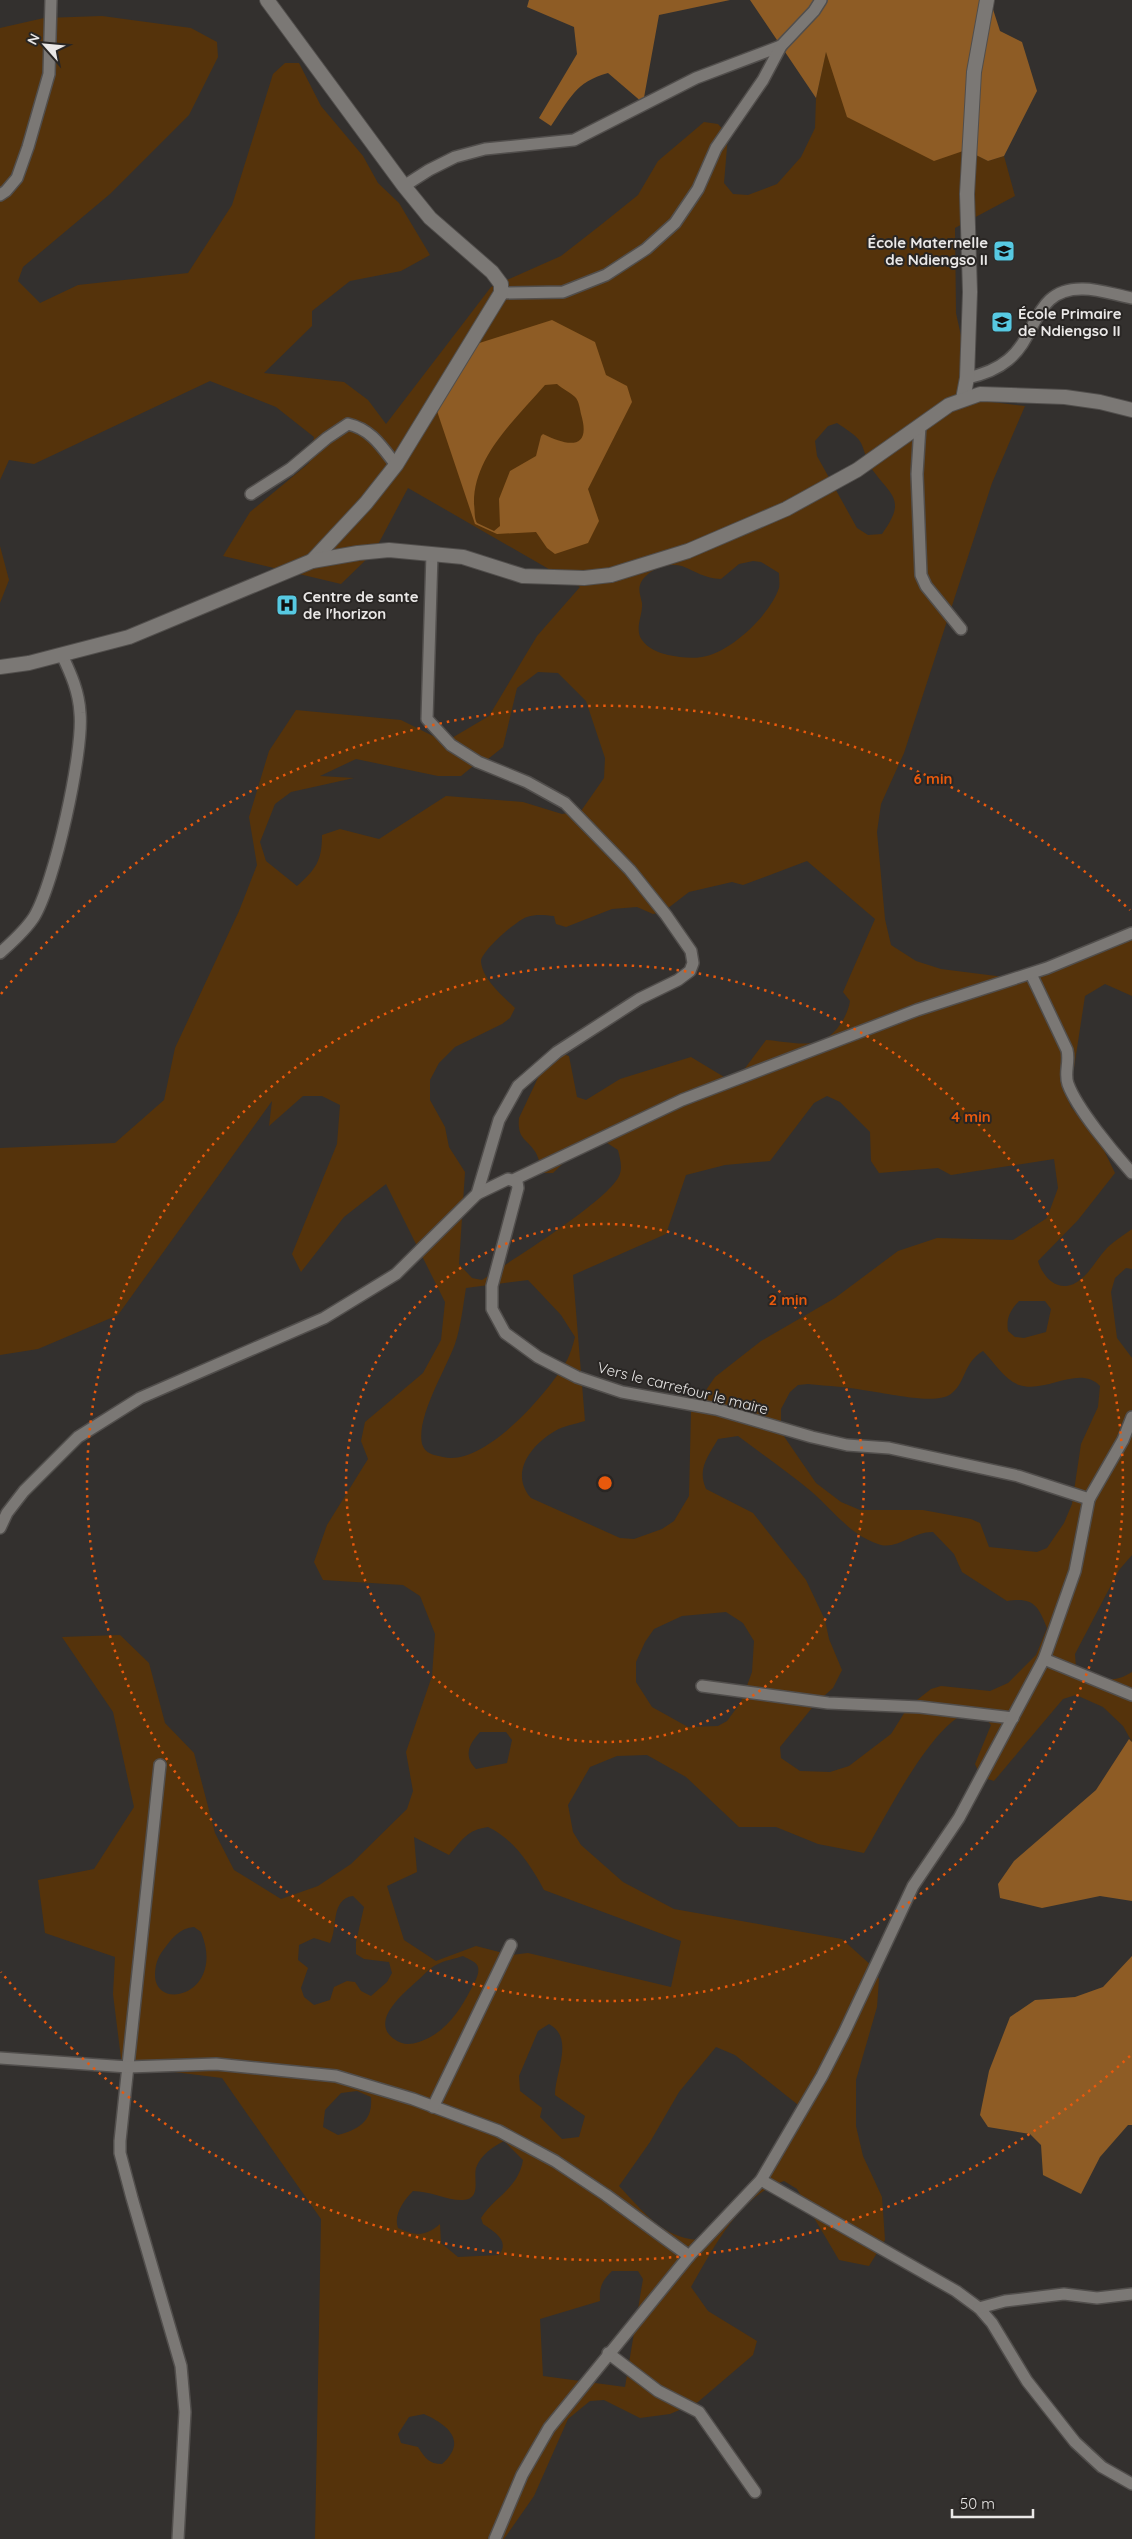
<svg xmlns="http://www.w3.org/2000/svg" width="1132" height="2539" font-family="Quicksand,sans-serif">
<rect width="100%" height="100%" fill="#33302e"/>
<g fill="#55330b" fill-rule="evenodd">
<path d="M102,16L191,28L217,42L218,57L189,115L110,194L23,267L18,281L40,303L78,285L188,273L232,205L273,74L285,63H299L321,106L363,156L378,183L399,203L430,255L401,271L350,281L312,311V326L264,373L344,382L368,400L386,424L491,287L561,256L602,224L638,195L658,161L704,122L718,124L728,135L724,183L733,194L748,195L777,184L801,157L815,128L816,98L826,51L966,150L988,161L1004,156L1015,196L955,228L956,313L975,400L1025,406L992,483L904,753L881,804L877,832L885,919L891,945L916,961L941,969L1029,980L1132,932V996L1105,984L1085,996L1074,1068L1066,1094L1071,1107L1099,1140L1115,1173L1078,1220L1038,1261C1044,1281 1063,1296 1082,1278C1092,1270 1098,1257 1107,1248C1114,1241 1124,1235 1132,1229V1269L1126,1268L1115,1278L1111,1292L1117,1338L1132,1358V1555L1119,1570L1075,1654L1076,1668C1095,1679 1112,1685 1132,1672V1742L1123,1726L1103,1707L1076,1695L1063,1699L994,1781L981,1777L975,1764L991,1725L982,1714C972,1714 962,1713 953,1721C920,1748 887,1814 864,1853L818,1844L776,1827H739L686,1777L647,1755L617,1756L590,1767L568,1805L573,1832L581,1845L623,1882L674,1909L842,1939L873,1967L879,1979L877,2007L856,2080V2126L863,2156L882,2197L885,2240L869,2266L839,2260L797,2189L784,2181C739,2196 713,2249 691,2287L708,2311L757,2341L753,2355L698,2402L670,2414L640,2418L604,2400L590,2401L568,2419L534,2496L504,2539H315L321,2219L222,2078L158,2070L123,2074L113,1994L115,1957L45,1933L38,1880L94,1869L134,1807L113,1712L62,1637L120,1635L149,1663L165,1723L194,1753L215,1833L234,1870L281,1899L318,1886L351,1864L407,1809L413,1791L406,1752L432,1676L435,1634L420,1596L403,1585L323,1580L314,1562L327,1525L368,1459L361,1441L365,1422L423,1373L441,1340L445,1302L386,1184L344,1217L301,1272L292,1254L337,1144L340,1105L322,1096H303L269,1126L272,1101L118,1315L38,1349L0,1355V1148L115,1143L164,1100L175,1048L239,911L257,865L249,817L269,751L296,710L401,720L445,742L489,716L537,636L580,587L408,488L374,552L341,584L223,556L250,512L309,463L314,437L276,407L210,381L34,464L9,460L0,480V28L44,18ZM837,423C844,428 857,435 861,443C865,451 866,461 871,468C892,497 907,499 882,534L868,535L857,528L817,456L815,441L828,426ZM753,561L761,562L779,573C779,578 780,584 779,588C770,615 730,653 702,657C690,659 679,657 668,655C659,653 647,648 642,640C634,629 643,615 642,603C641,598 638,590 640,585C645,570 668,562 682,566C697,572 704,578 721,579L739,564ZM538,672L558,673L586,701L605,758L604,778L581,811L562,814L523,802L446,796L379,839L340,829L322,835C322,861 316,869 297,886L266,861L260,842L275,804L291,792L354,778L320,776L356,759L438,776H461L478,762L488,759L503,747L517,688ZM807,861L875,919L843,992L850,1001C848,1016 834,1039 817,1042C802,1046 781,1041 766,1040L734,1083L691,1057L620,1079L586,1100L577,1097L569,1056L560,1053L544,1065L519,1118C517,1140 527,1138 536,1153C539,1159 541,1167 543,1173H553L582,1145L601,1139L618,1150C620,1159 623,1168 619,1176C608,1201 509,1262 482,1280L472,1278L459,1264L465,1172L449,1147L445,1127L430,1100V1080L439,1063L455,1047L502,1024L510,1018L515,1008C503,996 483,980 481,962C480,952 517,920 527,917C536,914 544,915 554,916L556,924L566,927L612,909L637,907L653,914L663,912L689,892L732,882L743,885ZM827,1096L840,1102L870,1132L871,1161L879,1173L938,1168L951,1175L1054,1159L1058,1188L1047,1218L1013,1240L937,1238L898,1251L835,1298L761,1341L715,1377L691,1412L689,1496L674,1521L662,1529L634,1539L620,1538L531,1498C509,1473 531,1445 555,1431C563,1426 575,1424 585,1421L573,1275L666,1234L686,1175L725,1165L770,1161L814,1103ZM528,1280L561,1315L575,1337C573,1345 570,1355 566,1362C547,1394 484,1467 443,1457C434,1455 425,1454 422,1444C416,1417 446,1369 455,1344C461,1326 463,1306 466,1288ZM1019,1301H1045L1051,1309L1046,1332L1024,1338L1015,1337L1008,1331C1006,1318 1010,1311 1019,1301ZM983,1351C993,1361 1005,1380 1019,1385C1046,1394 1079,1364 1100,1386L1098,1407L1081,1444L1072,1504L1064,1523L1047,1548L1037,1552L989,1547L980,1523L971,1519L923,1510H860L841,1502L816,1483L781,1432V1409L790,1392L798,1385L808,1384C828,1386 849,1387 869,1391C887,1393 938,1406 952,1393C966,1382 963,1363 983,1351ZM738,1436C762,1454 788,1472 812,1492C833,1510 850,1535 878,1544C896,1551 914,1531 933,1532L954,1554L962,1572L1007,1601C1033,1597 1038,1605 1047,1628L1036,1655L1008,1683L990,1691L941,1686L931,1689L908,1707L891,1734L849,1766L830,1772L800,1771L781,1758L780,1747L816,1703L833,1688L842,1670L829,1639L825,1620L806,1580L753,1513L706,1489C697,1468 708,1457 718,1439ZM726,1612L743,1623L754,1641L752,1672L741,1702L727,1721L718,1726L688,1727L652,1707L636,1682V1662L645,1642L654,1629L682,1616ZM480,1732H506L512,1740L507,1763L476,1769C463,1756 469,1744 480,1732ZM488,1827C514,1839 531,1866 544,1890L681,1941L671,1987L528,1953L511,1955L476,1946L436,1961L404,1940L387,1886L417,1872L414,1837L449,1855C463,1839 467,1830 488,1827ZM353,1896L364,1907L356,1942V1954L364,1959L389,1962L392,1973L387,1982L371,1996L361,1991L355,1982L347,1981L334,1987L330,2000L314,2005L304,1997L301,1988L308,1968L298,1960L299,1945L314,1938L330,1943C338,1929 330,1899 353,1896ZM194,1927L201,1932C226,1993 158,2012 155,1977C155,1965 157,1958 164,1949C172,1938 180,1928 194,1927ZM463,1956C468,1959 477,1962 478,1967C480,1974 474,1983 471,1989C460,2011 444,2034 419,2042C410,2045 402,2045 394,2039C369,2021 404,1993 417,1981C423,1976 430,1967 438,1964C445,1960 455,1959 463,1956ZM549,2024C575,2038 555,2072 555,2095L585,2116L579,2137L562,2139L540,2117L542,2108L520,2091L519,2076L538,2031ZM716,2047L735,2055L802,2108L769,2166L698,2240C662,2238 642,2210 619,2186L650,2142L679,2092ZM357,2091L371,2097C373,2121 359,2129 338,2135L323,2127L325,2110L341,2093ZM504,2141L523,2160C518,2189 495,2196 481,2218L483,2224C495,2232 510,2241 499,2255L458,2257L441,2243L440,2224C425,2237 415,2236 398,2228C393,2215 404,2200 413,2191C430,2191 449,2201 463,2200C482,2199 473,2178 476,2168C481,2154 493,2147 504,2141ZM612,2271H638L643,2279L625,2387L543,2376L540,2319L600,2301C599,2287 602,2281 612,2271ZM424,2414C448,2425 468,2441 442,2464C429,2464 425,2458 418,2447L401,2443L398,2434L409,2417Z"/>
<path d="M0,546L9,580L0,603Z"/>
</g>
<g fill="#8e5c25" fill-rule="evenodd">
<path d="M529,0H730L659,15L643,103L608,73C575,82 570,99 551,126L539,118L577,54L574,27L527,7Z"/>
<path d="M750,0H990L1000,31L1022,42L1037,91L1004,156L988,161L966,150L934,161L847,117L826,52L816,98Z"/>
<path d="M552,320L595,342L606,375L627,386L632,402L588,489L599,521L588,543L555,554L547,548L536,532L497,534L475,524L437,411L470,346ZM557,384C562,389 572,393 576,398C579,402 580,409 581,414C592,451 567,446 543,434L541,436L536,456L510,471L499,499L500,526L494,531L477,523C474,518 475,511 474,504C473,456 516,419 545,385Z"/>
<path d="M1129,1739L1132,1742V1901L1100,1896L1042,1908L1000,1898L998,1884L1014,1861L1096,1790Z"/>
<path d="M1132,1956V2125H1128L1100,2157L1081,2194L1043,2175L1041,2145L1030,2134L988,2127L980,2115L989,2071L1010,2017L1035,2000L1075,1997L1103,1987Z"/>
</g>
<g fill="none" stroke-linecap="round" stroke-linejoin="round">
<g stroke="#514e4c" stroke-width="14">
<g id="minor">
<path d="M404,186L429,170L455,157L485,149L574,140L696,78L781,46"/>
<path d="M0,195L6,191L17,178L28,147L49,74L51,0"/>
<path d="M501,293L563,292L606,275L646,249L675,223L698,189L716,148L763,80L781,46L814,11L821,0"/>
<path d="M967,378C981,375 996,370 1008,360C1039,335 1033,288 1083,289C1099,289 1116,295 1132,298"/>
<path d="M920,426L917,474L921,575L926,586L961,629"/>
<path d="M251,494L290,469L327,438L348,424C371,429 382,447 396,465"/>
<path d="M0,953C12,942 25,931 34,917C54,885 84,751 80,713C79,692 71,674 62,655"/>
<path d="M1031,974L1067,1050C1070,1062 1064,1073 1068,1084C1077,1109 1114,1153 1132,1173"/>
<path d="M513,1180L682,1100L917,1010L1047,968L1132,933"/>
<path d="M477,1194L508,1179L517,1182L518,1188L492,1286V1309L505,1333L538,1357L577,1377L622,1392L716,1409L812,1437L847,1445L889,1448L1018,1476L1089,1499"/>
<path d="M0,1528L7,1513L24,1491L78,1437L140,1398L324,1318L396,1274L477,1194L499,1120L518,1086L557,1052L639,999L678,980L690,971L693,963L691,951L666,915L630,870L565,803L527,782L478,762L451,745L427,719L432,554"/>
<path d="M1044,1659L1132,1695"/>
<path d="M702,1686L828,1703L920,1707L1013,1718"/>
<path d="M160,1765L120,2141V2153L132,2198L181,2366L185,2412L178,2539"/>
<path d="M0,2058L128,2067L216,2064L336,2076L413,2099L499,2131L555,2161L606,2195L689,2256"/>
<path d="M433,2107L511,1945"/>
<path d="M761,2180L956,2291L979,2308L992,2323L1027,2381L1075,2442L1102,2467L1132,2484"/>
<path d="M979,2308L1005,2301L1064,2294L1097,2298L1132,2294"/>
<path d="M608,2353L658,2391L699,2412L755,2492"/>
<path d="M495,2539L522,2475L549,2428L689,2256L761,2180L822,2076L844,2033L913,1886L959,1818L1044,1659L1075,1571L1089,1499L1123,1440L1132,1417"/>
</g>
</g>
<g stroke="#514e4c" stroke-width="16">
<g id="tertiary">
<path d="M267,0L404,186L430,218L492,272L501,284V293L396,465L366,503L312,561"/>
<path d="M963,399L967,378L970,292L967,194L974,72L987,0"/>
<path d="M0,667L29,663L129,637L312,561L358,553L389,550L463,557L523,576L584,578L611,575L688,551L786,509L857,470L949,405L980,394L1065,397L1100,402L1132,410"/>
</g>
</g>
<use href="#minor" stroke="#7b7875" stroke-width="11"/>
<use href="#tertiary" stroke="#7b7875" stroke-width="14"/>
</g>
<g fill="none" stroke="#e8590c" stroke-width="2.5" stroke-dasharray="2.5 5">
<circle cx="605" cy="1483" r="259"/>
<circle cx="605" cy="1483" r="518"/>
<path d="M1130 2056A777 777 0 0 1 1 1972M1 994A777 777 0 0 1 1130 910"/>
</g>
<defs>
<g id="school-square" transform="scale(1.125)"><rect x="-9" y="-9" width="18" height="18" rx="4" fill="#57c9e2" stroke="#292624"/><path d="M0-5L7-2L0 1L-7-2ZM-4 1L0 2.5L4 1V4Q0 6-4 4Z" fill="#111"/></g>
<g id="hospital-square" transform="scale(1.125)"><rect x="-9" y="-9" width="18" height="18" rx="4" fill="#57c9e2" stroke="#292624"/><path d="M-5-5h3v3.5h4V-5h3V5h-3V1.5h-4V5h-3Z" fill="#111"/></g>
</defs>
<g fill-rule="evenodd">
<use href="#school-square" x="1004" y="251"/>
<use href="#school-square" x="1002" y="322"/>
<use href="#hospital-square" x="287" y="605"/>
</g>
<g text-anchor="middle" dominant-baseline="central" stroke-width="4" stroke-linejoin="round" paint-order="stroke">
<g font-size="15" font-weight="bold" fill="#eae8e7" stroke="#292624" text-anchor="start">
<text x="988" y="242" text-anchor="end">École Maternelle<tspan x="988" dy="17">de Ndiengso II</tspan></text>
<text x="1018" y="313">École Primaire<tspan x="1018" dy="17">de Ndiengso II</tspan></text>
<text x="303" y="596">Centre de sante<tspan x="303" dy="17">de l'horizon</tspan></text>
</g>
<g font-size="15" fill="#eae8e7" stroke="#292624">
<text transform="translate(683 1388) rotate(14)">Vers le carrefour le maire</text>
</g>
</g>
<circle cx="605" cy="1483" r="8" fill="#e8590c" stroke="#292624" stroke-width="2.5"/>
<g font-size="15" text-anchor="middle" font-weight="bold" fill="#e8590c" stroke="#292624" stroke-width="4" stroke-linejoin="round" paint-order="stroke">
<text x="933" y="784">6 min</text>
<text x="971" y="1122">4 min</text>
<text x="788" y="1305">2 min</text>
</g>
<g transform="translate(45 45) rotate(297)" stroke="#292624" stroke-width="4" paint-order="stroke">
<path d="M0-4L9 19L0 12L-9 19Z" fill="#eae8e7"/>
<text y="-8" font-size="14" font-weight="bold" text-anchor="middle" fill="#eae8e7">N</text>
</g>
<path d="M952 2509v8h81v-8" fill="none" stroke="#eae8e7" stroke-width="2.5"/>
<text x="960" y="2509" font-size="15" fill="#eae8e7" stroke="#292624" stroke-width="4" paint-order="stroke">50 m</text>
</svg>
